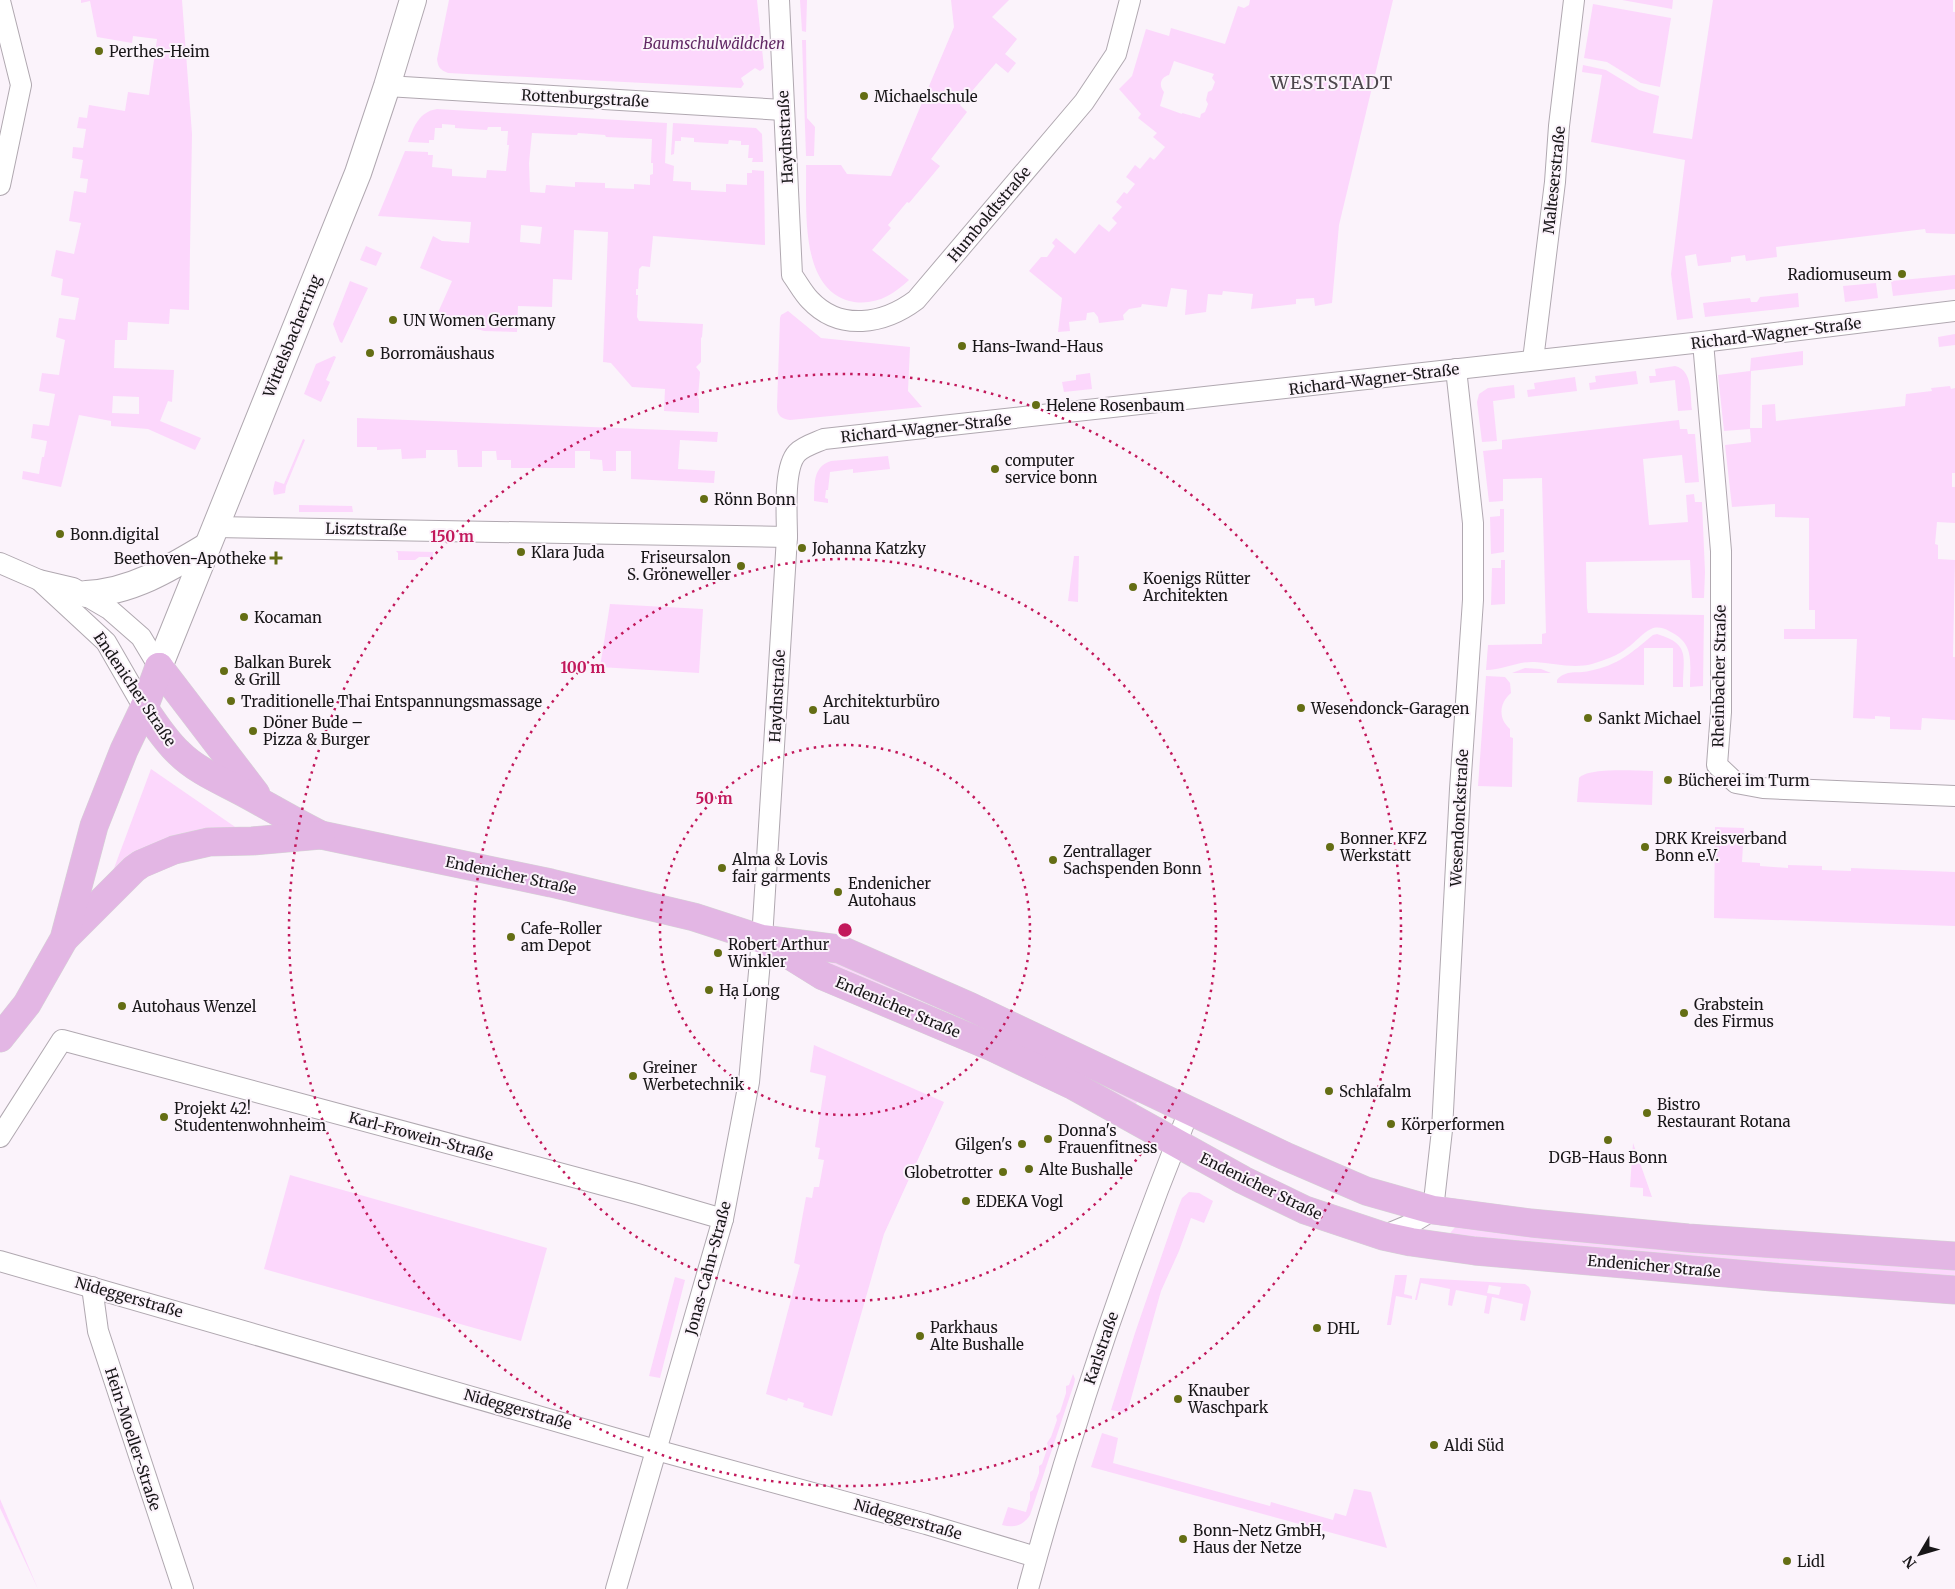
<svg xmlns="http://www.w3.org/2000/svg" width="1955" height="1589" font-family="Merriweather,serif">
<rect width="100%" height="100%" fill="#fbf3fb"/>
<g fill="#fcd7fc" fill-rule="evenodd">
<path d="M81,0H182L192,134L189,310L170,309L169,324L128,322L127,340H115L114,368L174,370L172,402L168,401L160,421L201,438L195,450L148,429L111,426V421L79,415L61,487L22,479L23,471L39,474L42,457H44L47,441L31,438L33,424L49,426L55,394L39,391L42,373L59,375L65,340L56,337L59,318L75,320L79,298L61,295L63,279L51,276L56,250L74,254L81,223L69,221L74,191L86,193L88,179L80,178L83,160L72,158L73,147L83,148L86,129L77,128L79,117L87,118L89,105L125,111L128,92L149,95L157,39L133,36L132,43L97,37L90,1L81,3ZM113,396L139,397V414L112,413Z"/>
<path d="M449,0H757L764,68L760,71L755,68L741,78L744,84L741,88L448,73C440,70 438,67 437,59Z"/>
<path d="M800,0H807L806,32L802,31Z"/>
<path d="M951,0H1009L992,17L1017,39L1005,54L1016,63L1008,73L996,63L960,105L967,112L931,159L940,166L909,203L907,202L888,225L891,228L872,250L909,280C893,295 876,305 854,302C798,292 807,207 806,165H841L847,174L891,176L954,27Z"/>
<path d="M1250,0H1393L1339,225L1332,303L1315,306L1314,298L1296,299V304L1251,309L1253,294L1223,291L1222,295L1208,294L1206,312L1185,315L1187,290L1171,288L1167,307L1142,304L1141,307L1129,309L1123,315L1124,320L1099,323L1098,317L1094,312L1087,313L1086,320L1069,322L1070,331L1058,332L1062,298L1029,271L1041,257H1047L1055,246L1052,243L1056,238L1075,254L1099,224L1109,232L1117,223L1112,218L1122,207L1116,202L1124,192L1127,194L1135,184L1126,177L1135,165L1140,169L1150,157L1154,160L1165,147L1153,137L1157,133L1138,118L1141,114L1119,89L1132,76L1146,29L1169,36L1171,28L1225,44L1238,6L1244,8L1249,5ZM1174,61L1214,74L1212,78L1215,82L1212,90L1208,92L1206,100L1208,104L1205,112L1201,114L1200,118L1182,113V114L1160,106L1164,92C1158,85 1161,77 1169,75Z"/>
<path d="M1622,0H1673L1672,9Z"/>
<path d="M1713,0H1953V12H1955V234L1926,233L1925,229L1776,247L1777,257L1746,261L1745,255L1731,257V262L1698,266L1696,254L1685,256L1693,318L1677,320L1671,274L1685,160L1591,142L1602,75L1582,72L1583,65L1606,70L1639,90L1659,96L1653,133L1692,139Z"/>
<path d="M1593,4L1671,18L1660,87L1641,83L1607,62L1584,58Z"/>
<path d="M802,40H806L807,118L815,127L814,156H806Z"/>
<path d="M437,109L667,123L665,163L674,166L673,181L691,182V190L726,192V184L747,185V173H752V170L764,171L765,245L653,236L650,267L642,266L639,269L638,289H636V295H638L637,317L639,321L703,324L702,337L701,338V362L696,367L700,372L698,398L699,399V413L664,411L665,389L632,387L611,363L603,362L608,232L574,230L572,280L553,279L552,307L518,306L517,332L484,331L436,317L452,281L420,268L433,236L442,241L469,243L471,222L378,216L405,151L428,152V155H433L432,167L452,169V176L486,178L487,170L506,171L509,145H507L508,131H501V127H488L487,130L455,128V125L442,124V128H435L434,140H429V143L408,142C414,126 419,112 437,109ZM532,133L577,135L578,133L605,135L606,137L652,139L651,163H653V174L650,175V185L634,184V189L605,188V183L575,182V187L546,185L545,193L530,192L529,163ZM521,225L542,227L540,244L520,242Z"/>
<path d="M673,123L756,128L762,134L763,162H752L753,158H748L749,145H741V141L729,140L728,144L694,142V138L681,137V141H675L674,154L671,155Z"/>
<path d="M366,246L382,253L376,266L360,260Z"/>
<path d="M1955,275V289L1893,296L1891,281Z"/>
<path d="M350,281L368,288L342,343L340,342L333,324Z"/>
<path d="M1876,283L1878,298L1845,302L1843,286Z"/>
<path d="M1798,293L1799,307L1705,317L1703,303L1750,298L1751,302H1757L1760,297Z"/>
<path d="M788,311L821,338L910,347L908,391L922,407L790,420C782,419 777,416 777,407L780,318L781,315Z"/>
<path d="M1955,334V345L1939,347L1938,337Z"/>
<path d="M1803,351V365L1751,371L1750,428H1762V405L1775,404L1776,421L1905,406L1906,394L1932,391L1931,388L1950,386L1951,389L1955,388V473H1952V487H1955V523L1937,522L1935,544L1938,545V559L1955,560L1953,657H1955V720L1922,718L1921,730L1890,729V717L1875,716V719L1853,718L1857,639H1784V629H1815V610H1809V518L1775,517V504L1732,507L1725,445L1751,442L1750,429L1724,431L1718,375L1750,371L1751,358Z"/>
<path d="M334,356L336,357L326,380L330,382L321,402L304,394L316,364Z"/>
<path d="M1675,366C1693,370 1690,395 1692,410L1678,411L1675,380L1650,383L1649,376H1656L1655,369Z"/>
<path d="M1636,371L1638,384L1590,390L1589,383L1596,382L1595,376Z"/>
<path d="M1090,373L1092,389L1064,392L1062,382L1076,380V375Z"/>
<path d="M1575,377L1577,391L1528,397L1527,390L1535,389L1534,383Z"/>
<path d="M1514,385L1515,398L1493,401L1497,441L1482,442L1477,402L1479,394L1488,388Z"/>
<path d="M357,418L718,432L717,442L680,440L678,469L715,471L714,483L631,479V451H616V471H603L602,460L590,459V451H575V468H511V460H497L496,451H482V467H458L457,450H426V458L402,459L401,449L377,450V447H357Z"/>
<path d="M1679,420L1680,429H1687L1688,434H1695L1699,482L1685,483L1682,455L1643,459L1649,525L1688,522L1686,495L1694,494L1695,502H1702L1705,572L1704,598H1692L1690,560L1586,562L1587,608L1588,613L1704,615L1703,686L1690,687C1690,662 1695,643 1669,631C1664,628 1657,626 1651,629C1642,633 1635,643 1627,648C1618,656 1604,660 1592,664C1573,669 1554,663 1535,662C1518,661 1503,670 1486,670L1488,645L1542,644V634L1546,633L1542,478L1503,479V501L1489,502L1483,451L1502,449V440Z"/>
<path d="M303,439L305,440L286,486L285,493L274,495L273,490L275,481L284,484Z"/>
<path d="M888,456L890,469L853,473V469L830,472L828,490H826L825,498L828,499V503L814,501C815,485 812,467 831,461Z"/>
<path d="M299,505L352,506L353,512H299Z"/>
<path d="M1500,509H1504V552L1491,554L1490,517L1500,516Z"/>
<path d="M396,551L433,552V561L429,557H419L415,560H398V553Z"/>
<path d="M1074,556H1079L1078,602L1068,601Z"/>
<path d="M1501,560H1505V604L1491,605L1492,568H1501Z"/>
<path d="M610,604L703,609L699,673L600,667Z"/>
<path d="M1657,634C1691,644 1683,657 1683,687H1673V648H1644V685L1557,683V680C1566,669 1577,674 1589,671C1619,665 1631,653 1653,635Z"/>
<path d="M1525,668L1541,669L1551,673H1512Z"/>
<path d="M1486,676L1505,677L1510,683L1511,693C1499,703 1498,719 1510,729V737L1513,738L1512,787L1478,786Z"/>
<path d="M151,769L241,831L113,871Z"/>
<path d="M1653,771L1652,805L1577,802L1579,778C1589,767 1637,771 1653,771Z"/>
<path d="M1715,827L1744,828L1742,862L1760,863V866L1788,868V865L1822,866V870L1851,871V868L1955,872V926L1714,918Z"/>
<path d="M829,959L894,985L1138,1099L1135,1107L827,966Z"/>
<path d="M814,1045L944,1102L884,1234L832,1416L803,1407L804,1403L788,1398L787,1401L766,1394L800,1265L794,1263L806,1197L812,1198L814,1187H819L824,1160L818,1159L820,1148L815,1147L826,1076L810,1072Z"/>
<path d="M1633,1143L1652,1197L1643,1196V1188L1630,1187Z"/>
<path d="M290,1175L547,1248L521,1341L264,1269Z"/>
<path d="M1189,1192L1199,1193L1213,1201L1204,1223L1191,1218L1179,1251L1161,1291L1127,1413L1111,1410L1135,1333L1178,1208L1182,1198Z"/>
<path d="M1456,1226L1955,1269V1277L1527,1246L1446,1238Z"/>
<path d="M1395,1275H1407L1404,1294L1412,1296V1299L1396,1296L1391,1325H1387Z"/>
<path d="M675,1277L685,1280L660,1378L649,1376Z"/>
<path d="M1420,1278L1525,1284L1529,1287L1531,1292L1525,1321L1520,1320L1523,1304L1492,1297L1489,1314L1484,1313L1487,1296L1456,1290L1452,1306L1448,1305L1450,1289L1421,1283L1417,1300H1415ZM1489,1285L1501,1287L1499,1295L1487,1293Z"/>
<path d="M1073,1374L1075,1379L1074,1384L1030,1515C1023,1526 1014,1528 1002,1525L1008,1507L1026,1512L1030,1499V1492L1033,1490L1039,1473V1466L1042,1464L1048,1446L1047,1443L1051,1437L1057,1420L1056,1416L1060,1412L1066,1393V1386L1069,1385Z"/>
<path d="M1102,1433L1118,1438L1113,1463L1270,1506L1271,1502L1333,1520L1335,1513L1346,1516L1354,1489L1371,1492L1387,1548L1091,1467Z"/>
<path d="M0,1499L38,1589L0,1508Z"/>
</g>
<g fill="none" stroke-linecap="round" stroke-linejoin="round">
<g stroke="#b0a8b0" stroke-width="22">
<g id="minor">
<path d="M779,0L792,275C798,283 803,293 810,300C840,332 884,324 916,300L1084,102L1116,54L1130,0"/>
<path d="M0,1L21,85L0,185"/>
<path d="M387,86L783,110"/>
<path d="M1703,342L1721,551V712L1717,765L1736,783L1763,788L1955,796"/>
<path d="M1533,360L1555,182L1559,126L1574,0"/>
<path d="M215,527L787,537"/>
<path d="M0,563L39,580L73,588L109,609L141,637L159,667"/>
<path d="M39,580L106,642L144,708"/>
<path d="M0,1137L62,1040L637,1194L723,1219"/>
<path d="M1383,1236L1407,1226L1433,1210L1442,1130L1460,789L1473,600V523L1456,369"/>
<path d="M0,1261L656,1450L926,1524L1036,1557"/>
<path d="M92,1287L98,1331L183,1589"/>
<path d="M616,1589L723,1219L749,1082L762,939L787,537C787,516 783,468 797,453C804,446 815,443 824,439L1702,342L1955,311"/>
<path d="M1028,1589C1072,1427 1126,1267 1189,1111"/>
</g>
</g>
<g stroke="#b0a8b0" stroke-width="28">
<g id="tertiary">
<path d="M86,594C131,592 169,569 207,546"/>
<path d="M159,667L358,173L387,86L413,0"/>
</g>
</g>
<g stroke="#d5d5d5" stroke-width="29">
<g id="primary">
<path d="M159,667L256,794"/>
<path d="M144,708C155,724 165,740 179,753C197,771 222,781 244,793C270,807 295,822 321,835L551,883L694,917L762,939L839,949L969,1006L1285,1156L1366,1191L1433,1210L1531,1223L1688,1238L1955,1256"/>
<path d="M65,938L134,869L141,864L174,850L209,842L252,841L321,835"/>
<path d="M770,943L823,976L992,1047L1074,1086L1243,1180L1305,1210L1383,1236L1411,1242L1475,1251L1772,1277L1955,1290"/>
<path d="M0,1038L27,1004L64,939L94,826L124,750L144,708L159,667"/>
</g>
</g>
<use href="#minor" stroke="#fff" stroke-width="20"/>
<use href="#tertiary" stroke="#fff" stroke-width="26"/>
<use href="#primary" stroke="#e3b6e4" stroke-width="28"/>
</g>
<g fill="none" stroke="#c2185b" stroke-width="2.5" stroke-dasharray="2.5 5">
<circle cx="845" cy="930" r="185"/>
<circle cx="845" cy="930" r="371"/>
<circle cx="845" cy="930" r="556"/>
</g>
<g fill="#646d14" stroke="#fbf3fb" stroke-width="2">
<circle cx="99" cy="51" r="5"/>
<circle cx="864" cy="96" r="5"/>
<circle cx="1902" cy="274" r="5"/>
<circle cx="393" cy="320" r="5"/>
<circle cx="962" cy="346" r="5"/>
<circle cx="370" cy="353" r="5"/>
<circle cx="1036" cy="405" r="5"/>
<circle cx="995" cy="469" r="5"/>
<circle cx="704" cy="499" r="5"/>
<circle cx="60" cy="534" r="5"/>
<circle cx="802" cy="548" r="5"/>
<circle cx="521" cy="552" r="5"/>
<path d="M273.5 550.5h5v5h5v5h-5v5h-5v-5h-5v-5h5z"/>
<circle cx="741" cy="566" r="5"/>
<circle cx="1133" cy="587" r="5"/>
<circle cx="244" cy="617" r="5"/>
<circle cx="224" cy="671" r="5"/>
<circle cx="231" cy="701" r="5"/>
<circle cx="1301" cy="708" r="5"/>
<circle cx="813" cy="710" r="5"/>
<circle cx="1588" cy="718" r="5"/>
<circle cx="253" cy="731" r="5"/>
<circle cx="1668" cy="780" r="5"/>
<circle cx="1330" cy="847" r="5"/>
<circle cx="1645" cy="847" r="5"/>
<circle cx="1053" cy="860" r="5"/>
<circle cx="722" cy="868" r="5"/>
<circle cx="838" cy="892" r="5"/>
<circle cx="511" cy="937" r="5"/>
<circle cx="718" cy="953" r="5"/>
<circle cx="709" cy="990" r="5"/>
<circle cx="122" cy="1006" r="5"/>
<circle cx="1684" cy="1013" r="5"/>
<circle cx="633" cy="1076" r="5"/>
<circle cx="1329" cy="1091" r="5"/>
<circle cx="1647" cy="1113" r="5"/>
<circle cx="164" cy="1117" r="5"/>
<circle cx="1391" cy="1124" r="5"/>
<circle cx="1048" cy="1139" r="5"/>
<circle cx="1608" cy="1140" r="5"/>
<circle cx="1022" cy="1144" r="5"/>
<circle cx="1029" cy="1169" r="5"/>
<circle cx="1003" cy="1172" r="5"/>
<circle cx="966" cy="1201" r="5"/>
<circle cx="1317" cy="1328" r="5"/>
<circle cx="920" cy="1336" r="5"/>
<circle cx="1178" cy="1399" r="5"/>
<circle cx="1434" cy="1445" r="5"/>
<circle cx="1183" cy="1539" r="5"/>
<circle cx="1787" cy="1561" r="5"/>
</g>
<g text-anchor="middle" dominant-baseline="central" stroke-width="4" stroke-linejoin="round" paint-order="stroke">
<g font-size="15" font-style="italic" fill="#622965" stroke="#fbf3fb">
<text x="714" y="43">Baumschulwäldchen</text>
</g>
<g font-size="15" fill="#181618" stroke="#fbf3fb" text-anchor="start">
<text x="109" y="51">Perthes-Heim</text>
<text x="874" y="96">Michaelschule</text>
<text x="1892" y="274" text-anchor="end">Radiomuseum</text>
<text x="403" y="320">UN Women Germany</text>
<text x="972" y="346">Hans-Iwand-Haus</text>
<text x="380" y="353">Borromäushaus</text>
<text x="1046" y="405">Helene Rosenbaum</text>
<text x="1005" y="460">computer<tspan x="1005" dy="17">service bonn</tspan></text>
<text x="714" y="499">Rönn Bonn</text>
<text x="70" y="534">Bonn.digital</text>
<text x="812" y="548">Johanna Katzky</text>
<text x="531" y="552">Klara Juda</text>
<text x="731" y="557" text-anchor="end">Friseursalon<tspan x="731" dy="17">S. Gröneweller</tspan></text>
<text x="266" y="558" text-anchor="end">Beethoven-Apotheke</text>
<text x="1143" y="578">Koenigs Rütter<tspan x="1143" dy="17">Architekten</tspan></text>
<text x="254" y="617">Kocaman</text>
<text x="234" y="662">Balkan Burek<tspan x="234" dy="17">&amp; Grill</tspan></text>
<text x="241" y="701">Traditionelle Thai Entspannungsmassage</text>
<text x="823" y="701">Architekturbüro<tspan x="823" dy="17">Lau</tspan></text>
<text x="1311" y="708">Wesendonck-Garagen</text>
<text x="1598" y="718">Sankt Michael</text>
<text x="263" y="722">Döner Bude –<tspan x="263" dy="17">Pizza &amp; Burger</tspan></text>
<text x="1678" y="780">Bücherei im Turm</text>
<text x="1340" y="838">Bonner KFZ<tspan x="1340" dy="17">Werkstatt</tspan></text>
<text x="1655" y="838">DRK Kreisverband<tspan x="1655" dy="17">Bonn e.V.</tspan></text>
<text x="1063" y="851">Zentrallager<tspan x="1063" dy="17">Sachspenden Bonn</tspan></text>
<text x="732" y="859">Alma &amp; Lovis<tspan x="732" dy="17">fair garments</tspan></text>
<text x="848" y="883">Endenicher<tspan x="848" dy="17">Autohaus</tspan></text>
<text x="521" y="928">Cafe-Roller<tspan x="521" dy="17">am Depot</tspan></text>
<text x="728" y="944">Robert Arthur<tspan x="728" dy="17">Winkler</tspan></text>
<text x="719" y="990">Hạ Long</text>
<text x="1694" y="1004">Grabstein<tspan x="1694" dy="17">des Firmus</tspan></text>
<text x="132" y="1006">Autohaus Wenzel</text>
<text x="643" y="1067">Greiner<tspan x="643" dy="17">Werbetechnik</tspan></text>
<text x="1339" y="1091">Schlafalm</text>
<text x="1657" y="1104">Bistro<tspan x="1657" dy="17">Restaurant Rotana</tspan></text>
<text x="174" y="1108">Projekt 42!<tspan x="174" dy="17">Studentenwohnheim</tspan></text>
<text x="1401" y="1124">Körperformen</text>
<text x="1058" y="1130">Donna's<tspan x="1058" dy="17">Frauenfitness</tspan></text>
<text x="1012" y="1144" text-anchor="end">Gilgen's</text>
<text x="1608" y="1157" text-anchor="middle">DGB-Haus Bonn</text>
<text x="1039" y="1169">Alte Bushalle</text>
<text x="993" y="1172" text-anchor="end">Globetrotter</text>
<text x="976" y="1201">EDEKA Vogl</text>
<text x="930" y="1327">Parkhaus<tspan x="930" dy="17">Alte Bushalle</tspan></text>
<text x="1327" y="1328">DHL</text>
<text x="1188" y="1390">Knauber<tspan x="1188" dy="17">Waschpark</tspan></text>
<text x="1444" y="1445">Aldi Süd</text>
<text x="1193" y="1530">Bonn-Netz GmbH,<tspan x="1193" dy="17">Haus der Netze</tspan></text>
<text x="1797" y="1561">Lidl</text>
</g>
<g font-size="15" fill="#181618" stroke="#fbf3fb">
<text transform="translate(585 98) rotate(3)">Rottenburgstraße</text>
<text transform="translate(785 137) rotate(-93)">Haydnstraße</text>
<text transform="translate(1554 180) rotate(-84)">Malteserstraße</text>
<text transform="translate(989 214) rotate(-50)">Humboldtstraße</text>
<text transform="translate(1776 333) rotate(-7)">Richard-Wagner-Straße</text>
<text transform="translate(292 336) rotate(-68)">Wittelsbacherring</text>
<text transform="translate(1374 379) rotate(-7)">Richard-Wagner-Straße</text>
<text transform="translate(926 428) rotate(-6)">Richard-Wagner-Straße</text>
<text transform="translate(366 529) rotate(1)">Lisztstraße</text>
<text transform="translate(1719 676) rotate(-89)">Rheinbacher Straße</text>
<text transform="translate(135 689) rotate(56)">Endenicher Straße</text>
<text transform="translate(777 696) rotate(-87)">Haydnstraße</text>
<text transform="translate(1459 818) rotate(-87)">Wesendonckstraße</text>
<text transform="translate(511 875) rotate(12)">Endenicher Straße</text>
<text transform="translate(898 1007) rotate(23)">Endenicher Straße</text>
<text transform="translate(421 1136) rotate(15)">Karl-Frowein-Straße</text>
<text transform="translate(1261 1186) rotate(26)">Endenicher Straße</text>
<text transform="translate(1654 1266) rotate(5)">Endenicher Straße</text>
<text transform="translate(708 1268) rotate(-75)">Jonas-Cahn-Straße</text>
<text transform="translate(129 1297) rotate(16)">Nideggerstraße</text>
<text transform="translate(1101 1348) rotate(-71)">Karlstraße</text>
<text transform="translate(518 1409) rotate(16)">Nideggerstraße</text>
<text transform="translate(133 1439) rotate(72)">Hein-Moeller-Straße</text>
<text transform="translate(908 1519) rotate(16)">Nideggerstraße</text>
</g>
<g font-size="18" letter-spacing="1" fill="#4c464c" stroke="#fbf3fb">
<text x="1332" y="82">WESTSTADT</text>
</g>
</g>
<circle cx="845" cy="930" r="8" fill="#c2185b" stroke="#fbf3fb" stroke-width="2.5"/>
<g font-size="15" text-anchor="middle" font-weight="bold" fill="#c2185b" stroke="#fbf3fb" stroke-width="4" stroke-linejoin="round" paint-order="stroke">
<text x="452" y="542">150 m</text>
<text x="583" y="673">100 m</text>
<text x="714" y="804">50 m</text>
</g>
<g transform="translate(1920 1554) rotate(232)" stroke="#fbf3fb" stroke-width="4" paint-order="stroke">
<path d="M0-4L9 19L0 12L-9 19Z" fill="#181618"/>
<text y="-8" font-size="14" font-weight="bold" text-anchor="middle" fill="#181618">N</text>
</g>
</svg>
